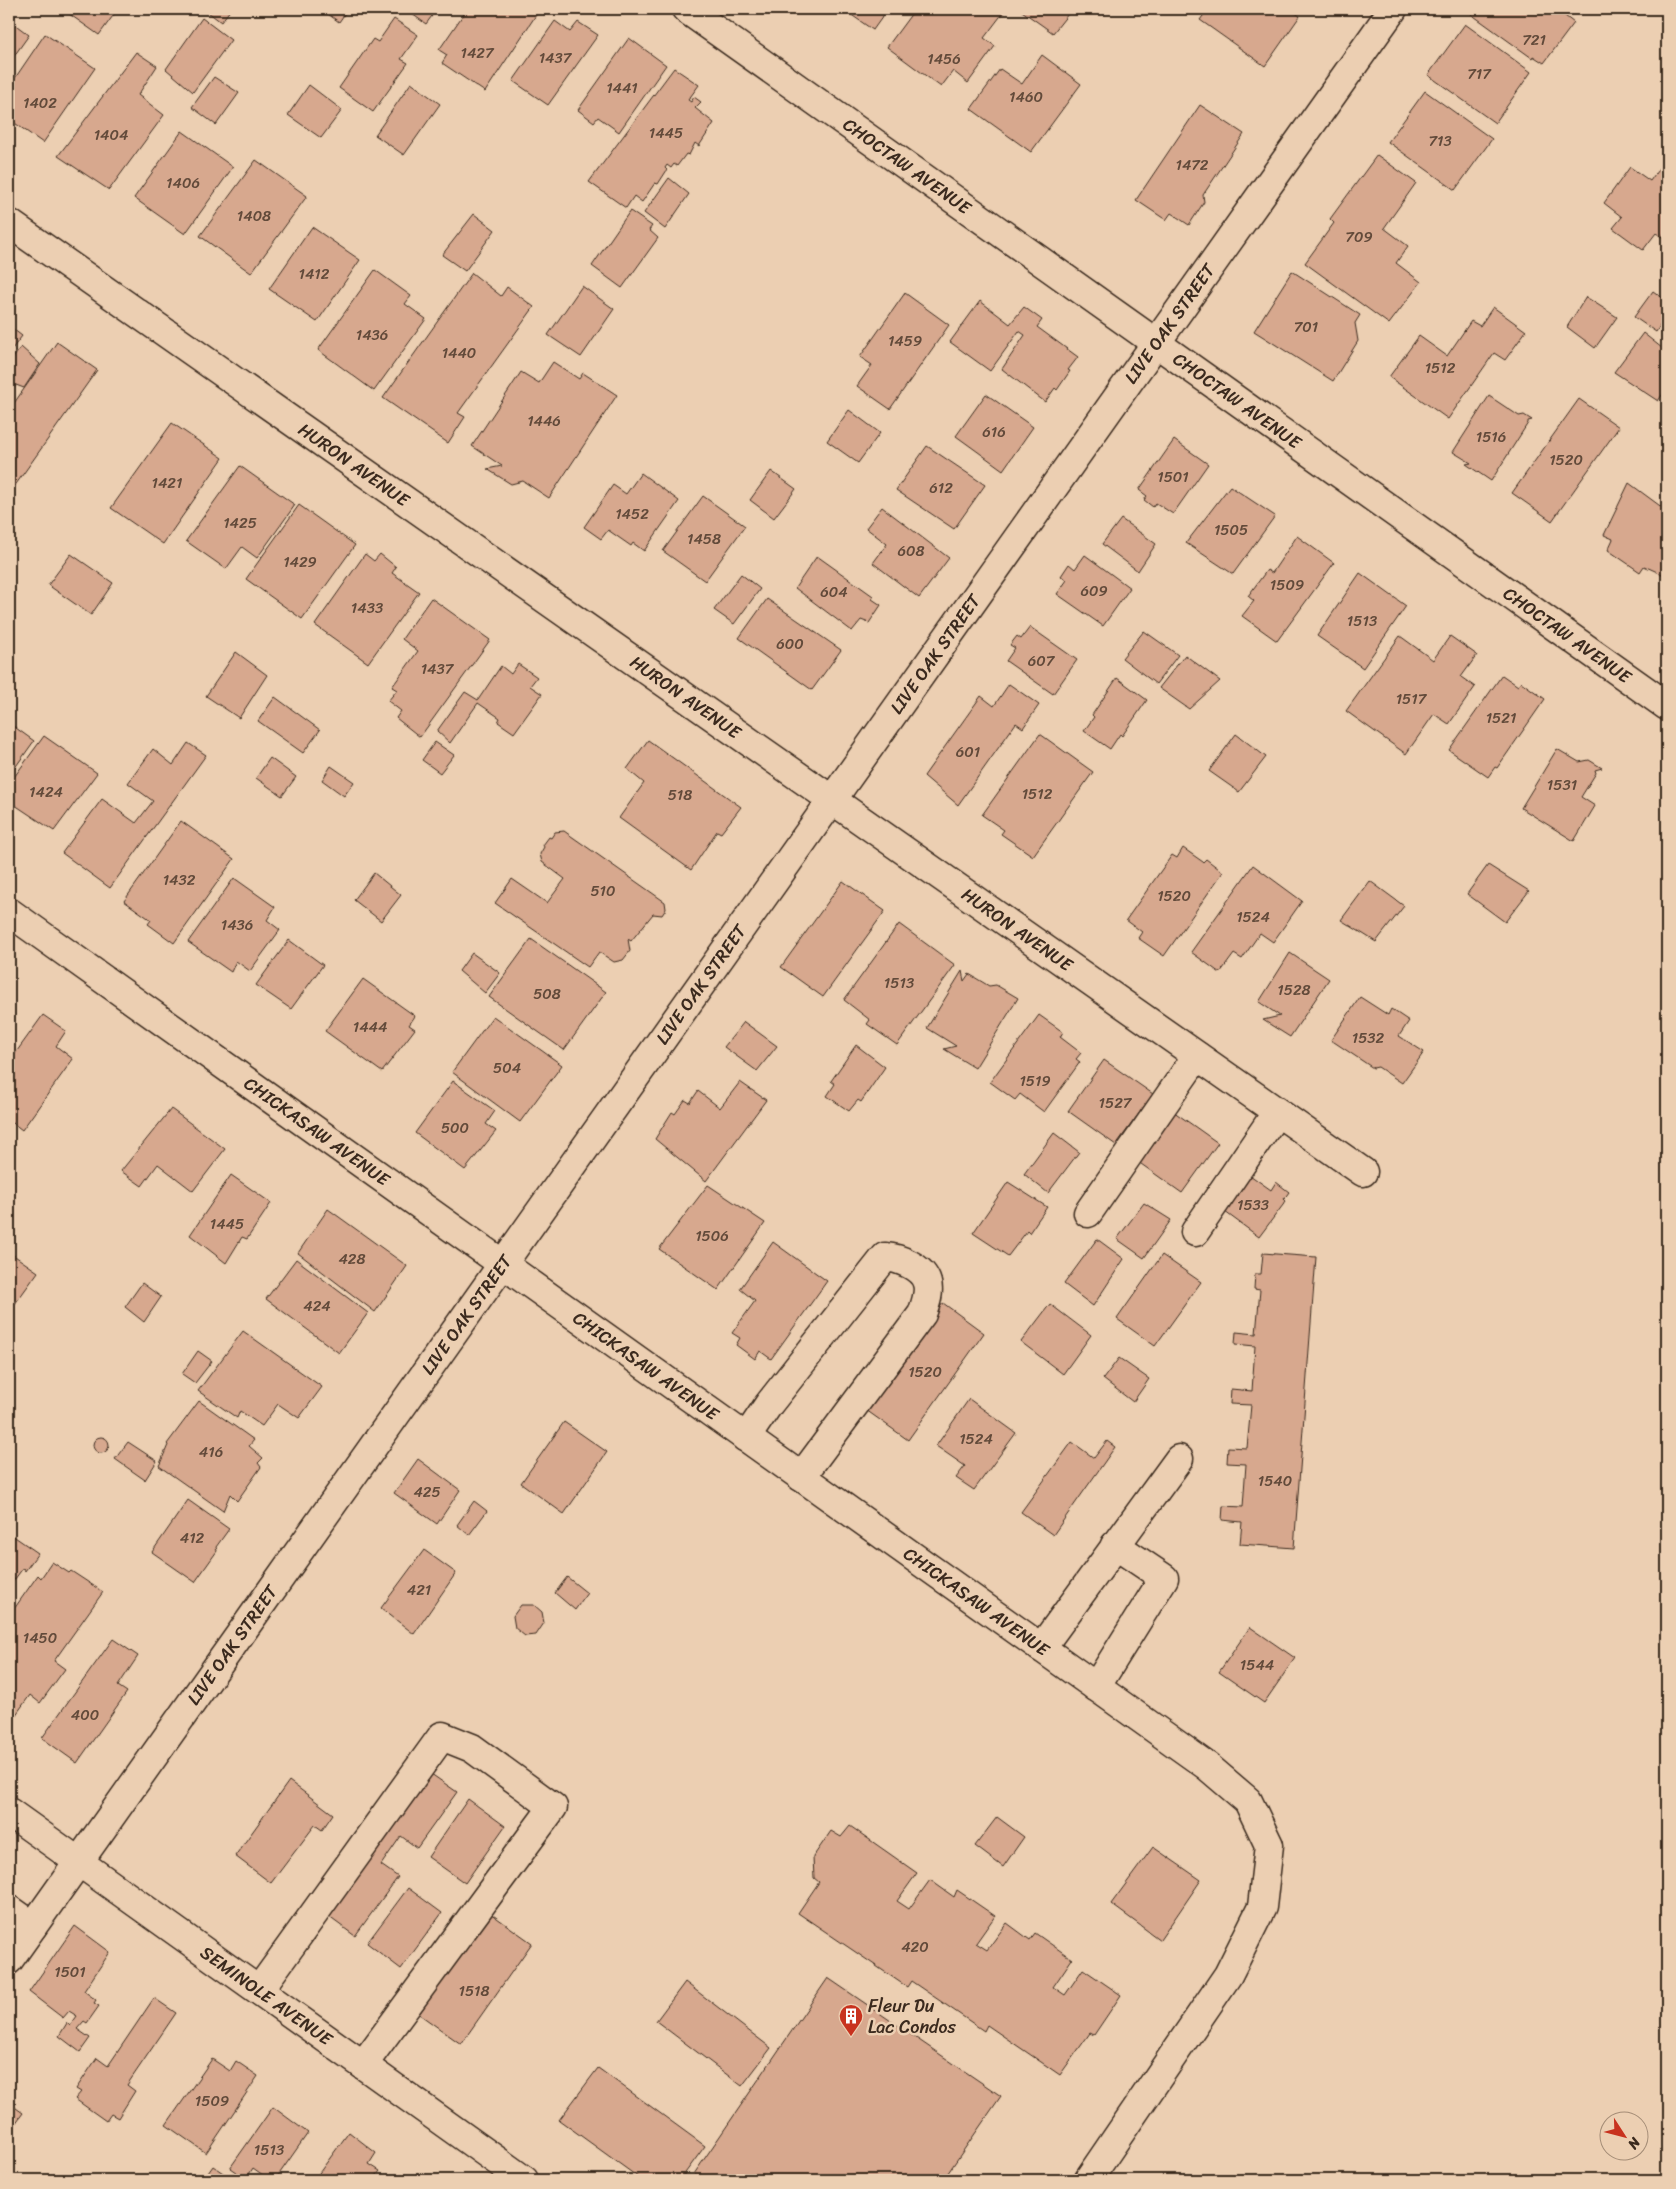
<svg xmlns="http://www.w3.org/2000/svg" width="1676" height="2189" font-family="Sriracha,sans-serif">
<rect width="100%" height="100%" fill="#eccfb2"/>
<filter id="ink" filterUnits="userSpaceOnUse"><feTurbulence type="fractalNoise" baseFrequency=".02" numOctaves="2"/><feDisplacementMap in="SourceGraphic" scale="10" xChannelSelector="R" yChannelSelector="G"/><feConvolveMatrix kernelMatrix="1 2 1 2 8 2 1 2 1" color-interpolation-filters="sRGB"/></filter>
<g filter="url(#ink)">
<g fill="#d7a88e" stroke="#3b2a1e">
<path d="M62,9H118L99,35Z"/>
<path d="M204,9H231L221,22Z"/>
<path d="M321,9H348L339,22Z"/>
<path d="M405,9H437L426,24Z"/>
<path d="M467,9H540L485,92L442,63L447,55L439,50Z"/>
<path d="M843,9H888L873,30Z"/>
<path d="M915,9H1006L984,38L995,46L968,83L953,71L941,87L887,47Z"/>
<path d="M1019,9H1072L1053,33Z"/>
<path d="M1208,9H1289L1300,16L1265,66L1200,20Z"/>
<path d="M1474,9H1567L1564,13L1566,14L1565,16L1574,23L1544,63L1533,56L1532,58L1471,14Z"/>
<path d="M202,18L231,40L193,92L166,69Z"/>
<path d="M394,19L418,35L401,59L408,63L373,112L339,88L373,39L378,42Z"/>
<path d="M9,20L29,35L9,63Z"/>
<path d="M555,21L570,32L578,22L598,35L548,105L513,81Z"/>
<path d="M1465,24L1531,72L1495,123L1428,75Z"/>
<path d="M45,34L95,68L43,143L9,119V87Z"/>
<path d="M629,38L666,65L619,132L598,117L594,122L578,110Z"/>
<path d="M136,52L157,66L138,95L164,115L109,190L58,156Z"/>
<path d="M1042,55L1081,84L1031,152L971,109L1000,69L1022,84Z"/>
<path d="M674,68L699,85L688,100L691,102L694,97L701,102L695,108L714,123L699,146L695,143L689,155L686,154L677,166L674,164L671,168L667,165L665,168L667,170L658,184L655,183L642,202L634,196L626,208L589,182Z"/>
<path d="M214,77L239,93L216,125L192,107Z"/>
<path d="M411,83L440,104L404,155L375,135Z"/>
<path d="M309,85L342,110L321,138L288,115Z"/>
<path d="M1425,91L1492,139L1455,190L1388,142Z"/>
<path d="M1200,105L1244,134L1203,195L1204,202L1189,225L1171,213L1166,220L1136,200Z"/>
<path d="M182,131L233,167L185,234L134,198Z"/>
<path d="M1377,155L1416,183L1384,228L1408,246L1396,263L1421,282L1389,324L1305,263L1334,223L1330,219Z"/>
<path d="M1667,157V229L1662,237L1656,233L1643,250L1613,228L1622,217L1604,203L1630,167L1650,181Z"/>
<path d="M256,160L307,196L251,273L200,236Z"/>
<path d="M669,178L689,194L665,229L644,213Z"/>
<path d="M630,211L652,226L649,230L658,238L622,288L592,266Z"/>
<path d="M474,214L495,230L465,271L442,255Z"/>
<path d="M312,227L360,260L317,322L269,289Z"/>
<path d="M375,270L411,296L405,304L426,319L374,391L318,350Z"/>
<path d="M1292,271L1360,315L1355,323L1358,341L1333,381L1254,331Z"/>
<path d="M472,273L501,296L507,287L534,307L458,413L465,417L448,443L383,398Z"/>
<path d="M582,286L614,309L581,357L548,335Z"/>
<path d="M1653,291L1667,301V315L1656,332L1634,317Z"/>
<path d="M905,293L949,325L890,409L857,386L872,365L860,357Z"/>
<path d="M1586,297L1617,317L1595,348L1567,327Z"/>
<path d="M980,301L1010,324L1024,307L1042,320L1037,327L1078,357L1068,370L1070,371L1057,390L1055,388L1045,402L1002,369L1025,335L1019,331L990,371L950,342Z"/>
<path d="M1493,307L1526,331L1505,360L1494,353L1448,419L1389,377L1419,336L1447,356L1471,321L1480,326Z"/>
<path d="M9,326L22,336L9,353Z"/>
<path d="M1643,333L1667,352V388L1658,401L1614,372Z"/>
<path d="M57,342L97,370L9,494V414L13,408L12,406Z"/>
<path d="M21,347L40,364L24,388L16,385L9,396V364Z"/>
<path d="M553,362L579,379L583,373L617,395L549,498L523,481L511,484L487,469L502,466L472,446L521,372L539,383Z"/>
<path d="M986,394L1033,427L1003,470L956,436Z"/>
<path d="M1489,396L1519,416L1524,415L1532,420L1528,421V423L1491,481L1466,464L1471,463L1453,452Z"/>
<path d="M1579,399L1619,427L1552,521L1512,493Z"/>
<path d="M849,410L880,433L858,463L827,441Z"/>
<path d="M172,423L223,458L163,544L111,508Z"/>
<path d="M1174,440L1208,464L1173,514L1156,503L1153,507L1144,500L1147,496L1139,490Z"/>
<path d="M927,446L985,485L954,529L896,490Z"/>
<path d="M240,466L295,505L257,558L242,547L226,569L186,541Z"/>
<path d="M771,471L796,489L774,518L750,500Z"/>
<path d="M641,473L679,501L644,551L633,543L631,546L608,530L601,539L584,527L613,485L626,494Z"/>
<path d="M1629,483L1667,511V571L1664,575L1644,566L1640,572L1608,550L1613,539L1604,535Z"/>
<path d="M1230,486L1275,516L1233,574L1186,543Z"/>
<path d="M703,496L745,526L705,581L663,551Z"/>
<path d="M299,505L355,545L302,619L246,579Z"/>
<path d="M882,507L949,558L919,598L873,563L887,544L866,528Z"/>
<path d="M1121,519L1156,544L1138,571L1102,544Z"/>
<path d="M1297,536L1334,563L1277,641L1242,616L1254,601L1248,596L1267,570L1272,573Z"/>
<path d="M71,554L113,583L91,615L48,585Z"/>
<path d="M365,554L374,561L380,554L396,567L392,573L419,592L368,663L315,625Z"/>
<path d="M1085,555L1130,588L1103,626L1057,594L1067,580L1061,576L1069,564L1075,569Z"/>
<path d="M817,556L873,596L872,599L881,605L869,623L861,620L852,631L795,588Z"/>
<path d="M1360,573L1406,606L1363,668L1317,636Z"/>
<path d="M741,574L760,589L734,624L714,610Z"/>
<path d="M431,598L490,640L420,737L396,718L401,711L388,701L397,690L392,687L418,651L402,639Z"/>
<path d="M767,599L841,650L812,690L739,638Z"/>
<path d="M1030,627L1077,660L1053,694L1006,661L1015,648L1010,645L1017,636L1021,639Z"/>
<path d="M1144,631L1178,655L1156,684L1122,658Z"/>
<path d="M1400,636L1433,660L1450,636L1477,655L1461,677L1475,687L1449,724L1434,714L1406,754L1346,711Z"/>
<path d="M236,652L267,675L239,718L206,696Z"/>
<path d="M1185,655L1220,681L1189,709L1159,688Z"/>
<path d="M518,664L537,677L530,686L542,694L514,733L498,722L500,718L478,703L450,743L437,731L465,692L478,700L501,666L511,674Z"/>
<path d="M1502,675L1518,686L1521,682L1545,699L1497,768L1495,767L1488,777L1449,750Z"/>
<path d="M1117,678L1147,700L1122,736L1120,734L1110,749L1084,731L1094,717L1092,715Z"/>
<path d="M1009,684L1039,705L1023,728L1016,723L958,805L924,776L981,696L994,706Z"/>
<path d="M275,697L320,730L303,753L258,721Z"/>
<path d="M9,723L34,741L9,776Z"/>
<path d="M1040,734L1093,772L1033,856L1001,834L1004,830L982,815Z"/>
<path d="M1236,734L1266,757L1239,792L1209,771Z"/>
<path d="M44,736L97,773L54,831L9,801V784Z"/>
<path d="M648,740L741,807L721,833L717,831L691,870L619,818L644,783L627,769Z"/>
<path d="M435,742L454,755L440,773L422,760Z"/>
<path d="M188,743L206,755L110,888L62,853L102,799L136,823L153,801L128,783L153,749L173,765Z"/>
<path d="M1557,749L1579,762L1589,760L1602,768L1595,770L1596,773L1581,797L1595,806L1574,841L1521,808Z"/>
<path d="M270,758L296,777L282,796L256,778Z"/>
<path d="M331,766L354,782L344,796L322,780Z"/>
<path d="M181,821L234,859L174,943L148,924L151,920L124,901Z"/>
<path d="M564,831L665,902L666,909L662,915L653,914L631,941L628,939L630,951L623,960L614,962L599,952L588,967L495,903L512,879L547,903L565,879L542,862L540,854L544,847L543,845L549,837L551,838L555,832Z"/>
<path d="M1183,848L1203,862L1206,859L1223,872L1164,956L1138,938L1142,932L1126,920L1172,855L1177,858Z"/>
<path d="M1253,865L1302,901L1273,942L1260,933L1242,959L1234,954L1220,973L1191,952Z"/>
<path d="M1488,865L1529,891L1505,922L1467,894Z"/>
<path d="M374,873L401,895L381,921L354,900Z"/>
<path d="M234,878L275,907L267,920L280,930L250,971L236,961L231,972L188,942Z"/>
<path d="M843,881L885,911L823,997L781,967Z"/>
<path d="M1370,881L1404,906L1376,942L1341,920Z"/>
<path d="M899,924L955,965L897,1045L867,1024L870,1020L844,1000Z"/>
<path d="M531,939L606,992L564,1050L489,997Z"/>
<path d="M289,940L323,965L291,1009L256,985Z"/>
<path d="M472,953L500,973L485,993L459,971Z"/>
<path d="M1290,953L1329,979L1290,1037L1263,1020L1280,1016L1259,1002Z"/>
<path d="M962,971L964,981L969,974L989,986L996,985L1018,998L975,1068L944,1049L956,1046L927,1028Z"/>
<path d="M363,979L415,1016L409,1025L415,1029L382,1072L325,1031Z"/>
<path d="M1360,997L1388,1015L1391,1009L1409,1021L1399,1036L1424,1052L1402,1083L1378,1067L1373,1068L1331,1040Z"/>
<path d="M43,1015L66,1031L56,1046L73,1059L22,1130L9,1120V1062Z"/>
<path d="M1039,1015L1063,1032L1060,1037L1081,1053L1076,1059L1080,1062L1044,1112L1020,1094L1015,1100L990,1082Z"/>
<path d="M493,1016L562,1065L520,1122L452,1072Z"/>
<path d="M744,1022L777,1046L757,1071L724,1047Z"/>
<path d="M856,1045L885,1067L861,1102L858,1100L849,1111L827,1096L835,1084L831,1081Z"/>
<path d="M1104,1060L1153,1094L1116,1145L1068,1111Z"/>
<path d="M453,1081L495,1111L486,1124L496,1131L465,1170L415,1133Z"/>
<path d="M740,1082L766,1100L706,1181L655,1139L672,1112L675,1114L685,1100L690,1103L698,1091L720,1108Z"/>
<path d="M171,1109L225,1149L193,1191L158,1164L142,1186L121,1171Z"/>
<path d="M1170,1109L1218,1143L1182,1193L1134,1159Z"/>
<path d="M1054,1133L1079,1152L1048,1193L1024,1174Z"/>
<path d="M1247,1173L1271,1190L1276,1182L1289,1192L1284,1199L1286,1201L1259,1237L1221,1209Z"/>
<path d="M231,1175L271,1203L247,1239L242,1237L226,1263L190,1235Z"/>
<path d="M1008,1182L1047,1207L1029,1233L1027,1231L1008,1256L973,1233Z"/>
<path d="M708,1185L765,1223L718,1290L659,1249Z"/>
<path d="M1144,1203L1171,1220L1144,1258L1117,1239Z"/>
<path d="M328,1209L407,1266L375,1312L298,1253Z"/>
<path d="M1097,1239L1124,1259L1093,1306L1064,1284Z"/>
<path d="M773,1242L827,1281L771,1359L760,1351L755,1359L736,1345L740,1338L732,1333L755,1301L740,1289Z"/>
<path d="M9,1252L38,1272L9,1312Z"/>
<path d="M1263,1253L1316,1257L1294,1548L1240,1544L1242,1522L1222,1520L1223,1506L1243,1507L1246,1464L1227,1463L1228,1447L1247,1448L1251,1405L1230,1404L1231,1389L1252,1391L1255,1346L1235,1344L1236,1332L1256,1334L1260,1290L1254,1289L1255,1274H1261Z"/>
<path d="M1162,1255L1201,1282L1155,1346L1117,1319Z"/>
<path d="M296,1259L368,1313L339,1353L266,1299Z"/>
<path d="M142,1283L161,1297L144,1322L125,1307Z"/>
<path d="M943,1303L984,1333L908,1440L866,1410Z"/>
<path d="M1050,1304L1091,1335L1063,1374L1021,1342Z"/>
<path d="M243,1331L322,1387L299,1418L278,1404L262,1426L240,1411L237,1418L198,1391Z"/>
<path d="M198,1351L212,1361L195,1383L182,1374Z"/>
<path d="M1119,1358L1149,1379L1133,1402L1103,1379Z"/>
<path d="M969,1399L1016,1433L974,1490L956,1478L965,1466L936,1446Z"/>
<path d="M199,1401L254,1440L249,1446L263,1458L258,1463L261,1467L237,1501L230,1494L223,1511L159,1466L168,1445L167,1444Z"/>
<path d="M564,1422L607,1452L564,1514L521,1483Z"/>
<circle cx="101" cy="1445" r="8"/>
<path d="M1107,1441L1115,1447L1053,1535L1021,1512L1072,1442L1094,1458Z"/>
<path d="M128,1442L157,1461L145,1480L115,1459Z"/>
<path d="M418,1459L460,1490L437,1524L394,1493Z"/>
<path d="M188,1500L229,1529L216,1547L217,1551L195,1582L152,1552Z"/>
<path d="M474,1501L487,1511L469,1535L457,1525Z"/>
<path d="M9,1533L38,1553L25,1571L23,1568L9,1587Z"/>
<path d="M424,1550L456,1573L414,1634L381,1608Z"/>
<path d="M52,1562L69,1573L71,1571L103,1592L54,1661L65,1669L40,1703L30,1695L15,1716L9,1712V1616L38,1575L41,1578Z"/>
<path d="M567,1577L587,1593L575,1610L555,1593Z"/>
<path d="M521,1605H534L542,1612L544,1623L536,1635L525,1636L515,1628L513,1616Z"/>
<path d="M1250,1627L1295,1658L1264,1703L1219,1672Z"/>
<path d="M113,1639L138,1656L118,1686L127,1692L77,1763L42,1738Z"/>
<path d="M424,1769L457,1792L417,1848L401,1836L381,1865L398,1877L355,1936L321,1911Z"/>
<path d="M289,1781L333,1814L322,1830L315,1825L271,1883L235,1856Z"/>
<path d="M468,1799L505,1826L465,1883L428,1857Z"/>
<path d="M997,1817L1024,1837L1003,1867L975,1846Z"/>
<path d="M850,1826L917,1873L897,1901L909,1909L930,1880L954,1897L957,1890L995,1916L976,1943L987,1950L1007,1923L1030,1940L1035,1933L1072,1959L1053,1987L1065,1995L1083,1969L1121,1995L1094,2035L1090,2033L1060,2075L987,2025L984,2031L911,1981L907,1987L798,1913L819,1882L814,1878L813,1857L831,1831L841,1837Z"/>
<path d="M1153,1847L1201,1880L1160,1940L1111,1904Z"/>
<path d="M408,1888L442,1913L401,1969L367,1943Z"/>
<path d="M490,1913L532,1943L461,2044L419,2014Z"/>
<path d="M75,1926L110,1952L84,1991L96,2000L94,2003L99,2006L87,2023L84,2021L77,2029L90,2038L80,2052L59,2036L67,2023L70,2026L77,2016L69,2011L63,2018L29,1992Z"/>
<path d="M828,1978L1001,2096L943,2180H703L694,2174Z"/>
<path d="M685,1982L771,2048L742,2086L656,2021Z"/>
<path d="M154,1998L176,2013L127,2085L135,2091L118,2118L111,2114L106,2121L75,2099L81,2092L76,2089L97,2058L108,2066Z"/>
<path d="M212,2059L230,2071L236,2061L258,2076L206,2153L166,2125Z"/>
<path d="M598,2068L705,2146L680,2180H642L559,2120Z"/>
<path d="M9,2103L23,2113L9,2132Z"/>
<path d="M273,2107L308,2133L275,2180H270L253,2168L246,2179L230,2168Z"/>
<path d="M349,2132L376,2153L369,2164L380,2171L373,2180H314Z"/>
<path d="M213,2166L233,2180H203Z"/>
</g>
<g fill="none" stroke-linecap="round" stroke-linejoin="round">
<g stroke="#3b2a1e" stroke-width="31">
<g id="minor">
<path id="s1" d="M686,9L1667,706"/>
<path id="s2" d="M9,223L1363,1172"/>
<path id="s3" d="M9,912L1207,1766L1248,1801L1269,1845L1262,1907L1228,1975L1088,2180"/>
<path d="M1088,1213L1197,1056"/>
<path d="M1195,1232L1277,1112"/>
<path d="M746,1438L769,1404L885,1257C899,1258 923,1267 927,1283C930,1293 925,1305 922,1314L801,1477"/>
<path d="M1041,1648L1179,1459"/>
<path d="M1096,1687L1164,1578L1115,1545"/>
<path id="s4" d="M9,1812L524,2180"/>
<path d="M9,1909L33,1926"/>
<path id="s5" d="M9,1960L1393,9"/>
<path d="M259,1990L442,1736L472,1748L553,1807L363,2065"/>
</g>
</g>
<use href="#minor" stroke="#eccfb2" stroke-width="28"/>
</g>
</g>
<defs>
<g id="building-pin" transform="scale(1.25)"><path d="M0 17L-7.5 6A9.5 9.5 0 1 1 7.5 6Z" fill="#c8321e" stroke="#eccfb2"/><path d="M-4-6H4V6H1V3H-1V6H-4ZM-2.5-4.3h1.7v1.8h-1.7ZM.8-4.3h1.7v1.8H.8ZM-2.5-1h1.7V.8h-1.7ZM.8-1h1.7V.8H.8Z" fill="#fff"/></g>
</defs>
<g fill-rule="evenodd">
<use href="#building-pin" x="851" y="2016"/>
</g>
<g text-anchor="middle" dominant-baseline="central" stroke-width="5" stroke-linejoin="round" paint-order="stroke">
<g font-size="15" fill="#624a3a">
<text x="1534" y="40">721</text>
<text x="477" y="53">1427</text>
<text x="555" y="58">1437</text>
<text x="944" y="59">1456</text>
<text x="1479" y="74">717</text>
<text x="622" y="88">1441</text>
<text x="1026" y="97">1460</text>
<text x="40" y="103">1402</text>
<text x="666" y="133">1445</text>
<text x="111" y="135">1404</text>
<text x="1440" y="141">713</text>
<text x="1192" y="165">1472</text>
<text x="183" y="183">1406</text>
<text x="254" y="216">1408</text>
<text x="1359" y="237">709</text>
<text x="314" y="274">1412</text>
<text x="1306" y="327">701</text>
<text x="372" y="335">1436</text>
<text x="905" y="341">1459</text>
<text x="459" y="353">1440</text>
<text x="1440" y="368">1512</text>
<text x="544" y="421">1446</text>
<text x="994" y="432">616</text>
<text x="1491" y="437">1516</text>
<text x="1566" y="460">1520</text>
<text x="1173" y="477">1501</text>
<text x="167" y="483">1421</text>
<text x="941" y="488">612</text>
<text x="632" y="514">1452</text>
<text x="240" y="523">1425</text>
<text x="1231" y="530">1505</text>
<text x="704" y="539">1458</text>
<text x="911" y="551">608</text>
<text x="300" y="562">1429</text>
<text x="1287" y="585">1509</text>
<text x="1094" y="591">609</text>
<text x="834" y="592">604</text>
<text x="367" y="608">1433</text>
<text x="1362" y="621">1513</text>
<text x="790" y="644">600</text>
<text x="1041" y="661">607</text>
<text x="437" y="669">1437</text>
<text x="1411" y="699">1517</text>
<text x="1501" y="718">1521</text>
<text x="968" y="752">601</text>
<text x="1562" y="785">1531</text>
<text x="46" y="792">1424</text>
<text x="1037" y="794">1512</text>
<text x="680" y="795">518</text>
<text x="179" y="880">1432</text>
<text x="603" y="891">510</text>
<text x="1174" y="896">1520</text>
<text x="1253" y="917">1524</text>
<text x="237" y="925">1436</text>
<text x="899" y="983">1513</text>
<text x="1294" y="990">1528</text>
<text x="547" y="994">508</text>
<text x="370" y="1027">1444</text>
<text x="1368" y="1038">1532</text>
<text x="507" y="1068">504</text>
<text x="1035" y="1081">1519</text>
<text x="1115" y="1103">1527</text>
<text x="455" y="1128">500</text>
<text x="1253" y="1205">1533</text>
<text x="227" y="1224">1445</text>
<text x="712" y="1236">1506</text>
<text x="352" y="1259">428</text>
<text x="317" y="1306">424</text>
<text x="925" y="1372">1520</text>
<text x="976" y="1439">1524</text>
<text x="211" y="1452">416</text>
<text x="1275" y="1481">1540</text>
<text x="427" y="1492">425</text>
<text x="192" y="1538">412</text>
<text x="419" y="1590">421</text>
<text x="40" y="1638">1450</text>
<text x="1257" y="1665">1544</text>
<text x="85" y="1715">400</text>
<text x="915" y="1947">420</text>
<text x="70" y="1972">1501</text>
<text x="474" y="1991">1518</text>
<text x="212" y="2101">1509</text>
<text x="269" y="2150">1513</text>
</g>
<g font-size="18" fill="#3b2a1e" stroke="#eccfb2">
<text stroke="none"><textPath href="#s1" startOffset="271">CHOCTAW AVENUE</textPath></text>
<text stroke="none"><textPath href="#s5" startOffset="2006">LIVE OAK STREET</textPath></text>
<text stroke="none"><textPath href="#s1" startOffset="676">CHOCTAW AVENUE</textPath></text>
<text stroke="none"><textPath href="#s2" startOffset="421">HURON AVENUE</textPath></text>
<text stroke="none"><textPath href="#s1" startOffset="1081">CHOCTAW AVENUE</textPath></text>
<text stroke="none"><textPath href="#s5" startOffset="1601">LIVE OAK STREET</textPath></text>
<text stroke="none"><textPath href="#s2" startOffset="826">HURON AVENUE</textPath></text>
<text stroke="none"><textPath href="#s2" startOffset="1231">HURON AVENUE</textPath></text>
<text stroke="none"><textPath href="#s5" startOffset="1196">LIVE OAK STREET</textPath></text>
<text stroke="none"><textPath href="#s3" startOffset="378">CHICKASAW AVENUE</textPath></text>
<text stroke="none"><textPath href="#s5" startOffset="791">LIVE OAK STREET</textPath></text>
<text stroke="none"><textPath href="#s3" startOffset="782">CHICKASAW AVENUE</textPath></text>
<text stroke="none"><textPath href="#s3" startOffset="1188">CHICKASAW AVENUE</textPath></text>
<text stroke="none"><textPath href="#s5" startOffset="386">LIVE OAK STREET</textPath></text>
<text stroke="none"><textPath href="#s4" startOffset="316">SEMINOLE AVENUE</textPath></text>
</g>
<g font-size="18" fill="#3b2a1e" stroke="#eccfb2" text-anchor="start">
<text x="868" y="2006">Fleur Du<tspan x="868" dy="21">Lac Condos</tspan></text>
</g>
</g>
<rect width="1676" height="2189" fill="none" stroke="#eccfb2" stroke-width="30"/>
<rect x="15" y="15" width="1646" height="2159" fill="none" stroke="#3b2a1e" stroke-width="2" filter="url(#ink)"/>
<g transform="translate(1624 2136) rotate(126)"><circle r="24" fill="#eccfb2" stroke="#a58d77"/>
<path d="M0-4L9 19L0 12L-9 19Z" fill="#c8321e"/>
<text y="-8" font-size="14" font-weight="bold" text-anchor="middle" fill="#3b2a1e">N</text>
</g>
</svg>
